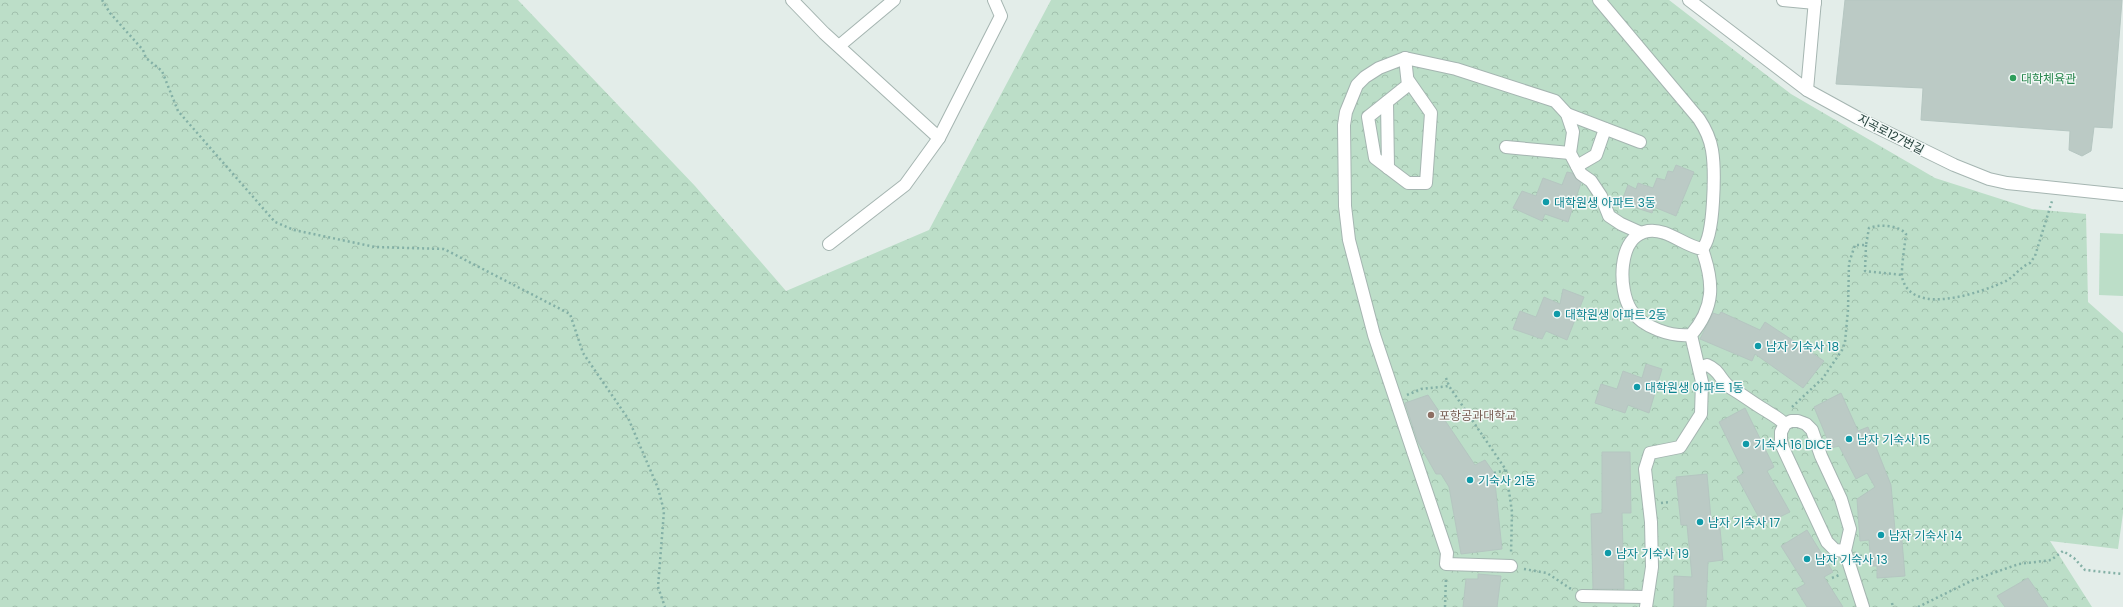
<svg xmlns="http://www.w3.org/2000/svg" width="2123" height="607" font-family="Poppins,'Noto Sans KR',sans-serif">
<defs>
<pattern id="forest-crowns" width="20" height="18" patternUnits="userSpaceOnUse"><rect width="20" height="18" fill="#bcdec8"/><path d="M2 6a3 3 0 1 1 6 0M12 15a3 3 0 1 1 6 0" fill="none" stroke="#a1c0ad"/></pattern>
</defs>
<rect width="100%" height="100%" fill="#e3ede9"/>
<path fill="url(#forest-crowns)" d="M0,0H518L695,186L786,291L929,230L1051,0H1669L1791,94L1935,178L2032,209L2086,214L2088,302L2123,333V513L2118,549L2050,541L2092,607H0Z"/>
<path fill="#bcdec8" d="M2100,233L2123,234V296L2099,295Z"/>
<g fill="#bbcac5" stroke="#b5c6c1">
<path d="M1845,0H2122L2112,128L2094,127L2091,151L2082,156L2069,150L2070,131L1921,120L1923,88L1836,84Z"/>
<path d="M1676,165L1694,172L1676,216L1654,207L1652,213L1621,203L1628,185L1636,189L1638,183L1653,188L1657,178L1665,180L1668,171L1673,172Z"/>
<path d="M1567,172L1572,173L1581,183L1568,222L1545,214L1542,221L1513,208L1522,191L1536,196L1543,178L1562,185Z"/>
<path d="M1563,289L1584,297L1567,340L1546,331L1542,339L1513,329L1520,311L1536,317L1544,297L1560,304Z"/>
<path d="M1721,312L1760,330L1765,322L1824,361L1803,388L1755,354L1752,361L1700,339L1713,313L1719,315Z"/>
<path d="M1646,364L1662,369L1649,413L1628,405L1625,413L1595,403L1601,384L1617,389L1623,371L1642,378Z"/>
<path d="M1841,393L1858,431L1868,427L1891,485L1895,530L1901,529L1905,576L1877,578V566H1871L1869,540L1860,541L1857,499L1875,487L1867,473L1856,479L1839,446L1831,448L1814,407Z"/>
<path d="M1428,395L1475,465L1485,460L1494,473L1502,549L1461,554L1449,487L1441,474H1436L1418,442L1405,403Z"/>
<path d="M1745,408L1774,467L1767,471L1790,512L1763,525L1737,477L1744,473L1719,422Z"/>
<path d="M1602,452H1630L1631,513H1622L1624,589H1593L1591,514L1602,513Z"/>
<path d="M1707,474L1711,519L1719,518L1723,560L1708,562L1706,607H1674V576L1692,577L1687,525H1681L1676,477Z"/>
<path d="M1807,530L1833,572L1824,577L1843,607H1807L1796,589L1805,584L1781,546Z"/>
<path d="M1478,574L1501,576L1497,607H1463L1466,579H1478Z"/>
<path d="M2028,578L2048,607H2005L1997,596Z"/>
</g>
<g fill="none" stroke-linecap="round" stroke-linejoin="round">
<g stroke="#a5b5b1" stroke-width="14">
<g id="minor">
<path d="M792,0L824,33L939,138"/>
<path d="M1599,0L1699,119C1705,128 1710,138 1712,150C1715,168 1715,237 1702,249"/>
<path d="M1689,0L1807,90L1858,118L1954,165L1989,179L2007,183L2123,195"/>
<path d="M1783,0L1815,3"/>
<path d="M839,46L894,0"/>
<path d="M1405,58L1408,85L1368,117L1375,158L1408,183H1426L1431,113L1408,80"/>
<path d="M1807,90L1815,0"/>
<path d="M1387,102L1388,168"/>
<path d="M1567,114L1640,142"/>
<path d="M1506,147L1570,153"/>
<path d="M1577,166L1596,155L1605,129"/>
<path d="M829,244L905,185L939,138L1001,16L994,0"/>
<path d="M1699,368L1707,365C1720,370 1721,382 1731,388C1743,395 1753,403 1765,410C1774,416 1776,416 1785,424"/>
<path d="M1845,551L1835,550L1827,542L1783,448L1781,441V432L1785,424L1791,421H1798L1806,424L1812,430L1821,456L1841,499L1850,529L1845,551L1863,607"/>
<path d="M1511,566L1446,564L1447,553L1374,335L1349,240L1345,206L1344,125L1346,112L1357,85L1365,77L1379,68L1405,58L1456,69L1555,101L1567,114L1573,132L1570,153L1581,174L1591,181L1601,196L1609,216L1621,224L1641,233"/>
<path d="M1582,596L1647,597"/>
<path d="M1646,607L1652,567L1651,522L1645,469L1650,453L1680,447L1701,414L1702,382L1691,335C1715,307 1714,283 1702,249C1684,246 1667,228 1648,231C1617,236 1618,290 1631,310C1643,328 1672,337 1691,335"/>
</g>
</g>
<g stroke="#83b0a6" stroke-width="2.5" stroke-dasharray="2 3" stroke-linecap="butt">
<path d="M102,0L110,13L143,50L146,58L162,71L178,111L275,222L294,230L375,247L444,249L570,314L583,353L629,420L658,488L664,511L658,587L665,607"/>
<path d="M1866,245L1865,271L1902,275"/>
<path d="M1446,378L1449,386L1506,470L1512,512L1511,554"/>
<path d="M1407,395L1421,389L1449,386"/>
<path d="M1792,407L1823,378L1842,350L1845,342L1848,310L1849,263L1855,245H1866L1869,228C1879,224 1899,225 1906,234C1905,243 1901,269 1902,277C1911,318 1982,292 2006,281C2015,276 2020,267 2030,263L2035,256L2052,201"/>
<path d="M1494,473L1506,470"/>
<path d="M1661,503L1671,502"/>
<path d="M1860,556L1868,555"/>
<path d="M1524,569L1547,573L1571,589"/>
<path d="M1832,578L1839,575"/>
<path d="M1892,603L1893,607"/>
<path d="M1445,607L1446,577"/>
<path d="M1918,607L1973,580L2019,564L2051,560L2063,551L2074,558L2085,570L2123,574"/>
</g>
<use href="#minor" stroke="#fff" stroke-width="12"/>
</g>
<circle fill="#2e9e5b" stroke="#f3f9f7" stroke-width="1.5" cx="2013" cy="78" r="4"/>
<g fill="#0f9aa8" stroke="#f3f9f7" stroke-width="1.5">
<circle cx="1546" cy="202" r="4"/>
<circle cx="1557" cy="314" r="4"/>
<circle cx="1758" cy="346" r="4"/>
<circle cx="1637" cy="387" r="4"/>
<circle cx="1849" cy="439" r="4"/>
<circle cx="1746" cy="444" r="4"/>
<circle cx="1470" cy="480" r="4"/>
<circle cx="1700" cy="522" r="4"/>
<circle cx="1881" cy="535" r="4"/>
<circle cx="1608" cy="553" r="4"/>
<circle cx="1807" cy="559" r="4"/>
</g>
<circle fill="#8d6e63" stroke="#f3f9f7" stroke-width="1.5" cx="1431" cy="415" r="4"/>
<g text-anchor="middle" dominant-baseline="central" stroke-width="3" stroke-linejoin="round" paint-order="stroke">
<g font-size="12" fill="#27864d" stroke="#f3f9f7" text-anchor="start">
<text x="2021" y="78">대학체육관</text>
</g>
<g font-size="12" fill="#223e39" stroke="#f3f9f7">
<text transform="translate(1891 134) rotate(27)">지곡로127번길</text>
</g>
<g font-size="12" fill="#0d838f" stroke="#f3f9f7" text-anchor="start">
<text x="1554" y="202">대학원생 아파트 3동</text>
<text x="1565" y="314">대학원생 아파트 2동</text>
<text x="1766" y="346">남자 기숙사 18</text>
<text x="1645" y="387">대학원생 아파트 1동</text>
<text x="1857" y="439">남자 기숙사 15</text>
<text x="1754" y="444">기숙사 16 DICE</text>
<text x="1478" y="480">기숙사 21동</text>
<text x="1708" y="522">남자 기숙사 17</text>
<text x="1889" y="535">남자 기숙사 14</text>
<text x="1616" y="553">남자 기숙사 19</text>
<text x="1815" y="559">남자 기숙사 13</text>
</g>
<g font-size="12" fill="#785e54" stroke="#f3f9f7" text-anchor="start">
<text x="1439" y="415">포항공과대학교</text>
</g>
</g>
</svg>
